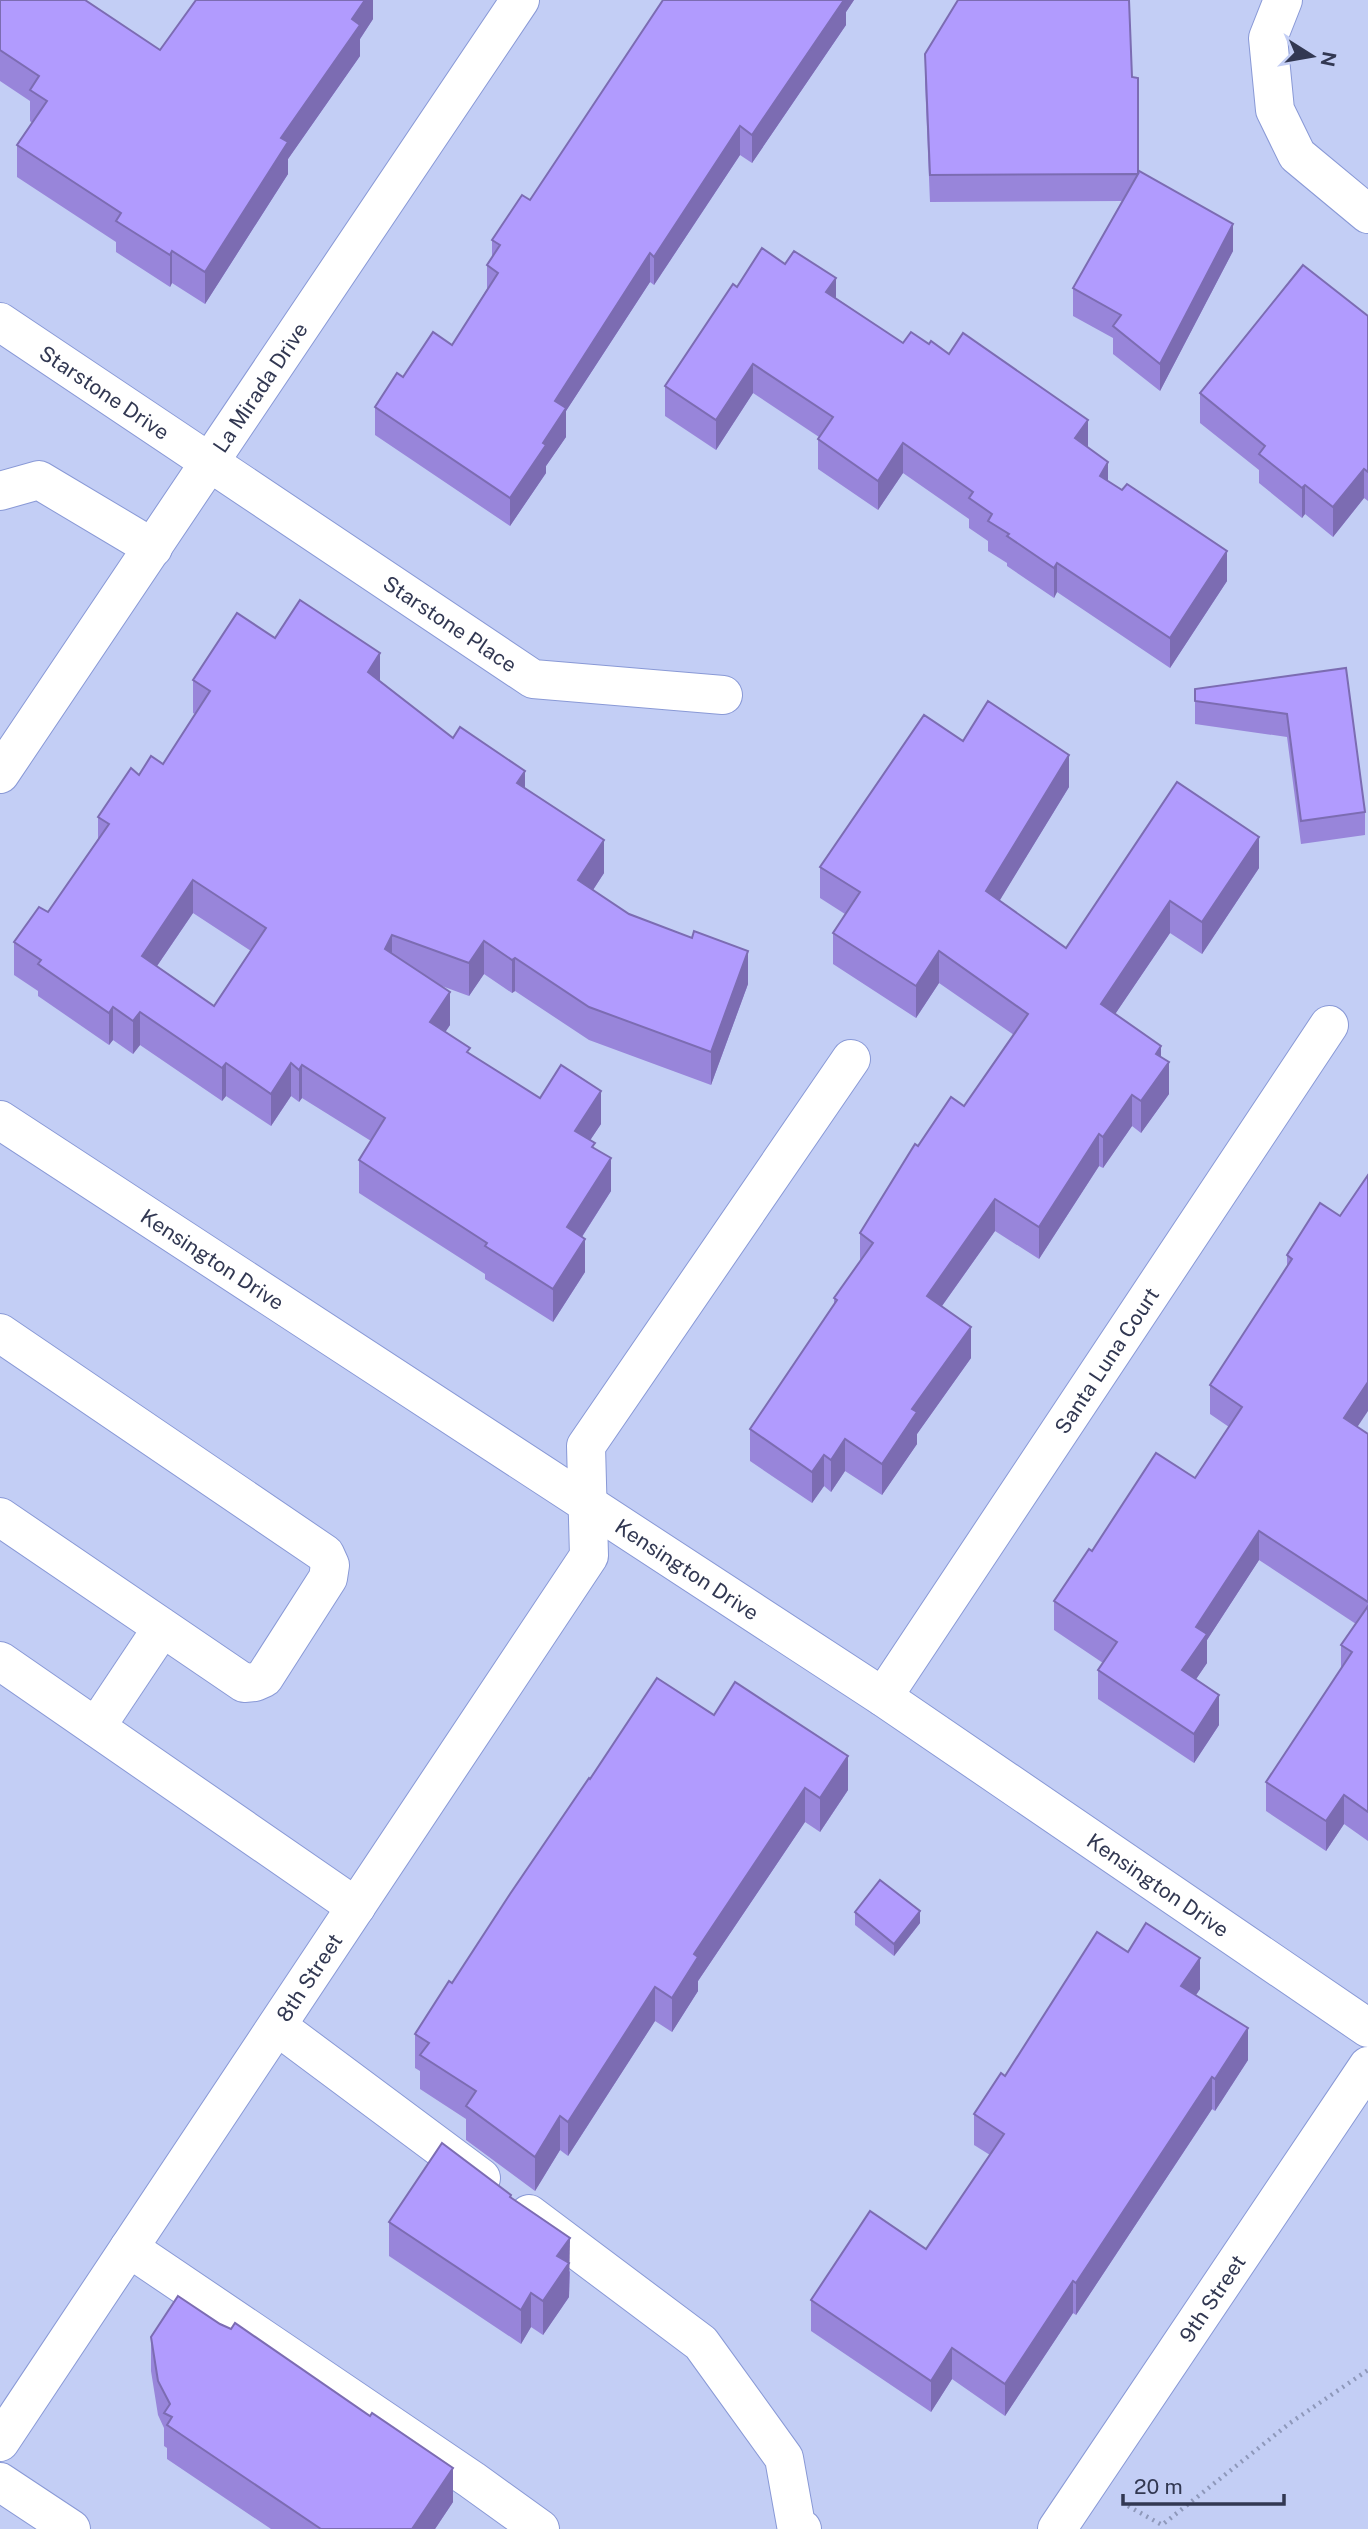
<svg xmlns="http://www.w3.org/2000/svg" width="1368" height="2529" font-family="'Public Sans',sans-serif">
<rect width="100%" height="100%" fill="#c3cef5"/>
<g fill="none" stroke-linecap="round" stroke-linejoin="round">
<g stroke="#8999d6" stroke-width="40">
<g id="minor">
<path d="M1283,0L1268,38L1275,110L1297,155L1368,214"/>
<path id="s1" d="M0,322L533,679L723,695"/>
<path d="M0,491L39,480L153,548"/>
<path id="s2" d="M0,774L520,0"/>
<path id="s3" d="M0,1120L883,1697L1368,2028"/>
<path d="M0,1333L325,1554L330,1565L328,1578L264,1678L255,1682L244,1683L0,1517"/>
<path d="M0,1661L356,1907"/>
<path id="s4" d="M883,1697L1329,1025"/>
<path d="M96,1727L162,1628"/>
<path d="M277,2026L481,2178"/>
<path d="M529,2214L701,2343L784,2458L796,2525L802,2529"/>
<path d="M129,2248L472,2480L540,2529"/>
<path id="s5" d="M0,2442L589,1556L586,1446L851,1059"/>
<path id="s6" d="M1057,2529L1368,2066"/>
</g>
</g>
<g stroke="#8999d6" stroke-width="40">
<path id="major" d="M0,2482L71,2529"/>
</g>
<path stroke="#8e98ba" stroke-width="4.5" stroke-dasharray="2 5" stroke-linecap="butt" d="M1128,2506L1162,2525L1290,2423L1368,2370"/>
<use href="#minor" stroke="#fff" stroke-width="38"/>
<use href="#major" stroke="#fff" stroke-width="38"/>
</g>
<g fill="#9885da" fill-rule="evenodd">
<path d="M0,0L160,50L373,0V19L360,39V56L288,159V174L205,304L172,283L170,287L116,252V242L17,177V145L32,123L30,121V101L0,81Z"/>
<path d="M663,0H854L846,12V25L752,163L740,155L654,285L650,282L566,411V437L546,466V473L510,526L375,435V407L403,377L452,345L487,289V265L492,258V240L530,200Z"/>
<path d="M925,54L1132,77L1138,173L1233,251L1160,391L1113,354V338L1073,316V288L1122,201L930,202L925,81Z"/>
<path d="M737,287L836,298L903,343L929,344L1088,448L1108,481L1227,581L1170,668L1057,592L1054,598L1007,566V563L988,551V541L969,528V519L903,473L878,510L818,469V439L819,437L753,393L716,450L665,416V386Z"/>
<path d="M1368,316V501L1364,498L1333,537L1305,514L1302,518L1259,483V470L1200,423V393Z"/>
<path d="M1346,668L1365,812V835L1301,844L1287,737L1195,724V689Z"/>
<path d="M193,680L380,681L453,738L525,788L604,873L593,890L629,914L748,984L711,1085L589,1040L515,991L512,993L484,974L469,996L439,985L450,1025L445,1032L470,1054L540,1098L601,1124L590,1140L595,1149L611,1191L582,1237L585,1272L553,1322L485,1279V1274L359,1193V1160L371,1141L302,1098L299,1102L291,1096L271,1126L226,1096L222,1101L140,1045L133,1054L113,1040L109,1045L38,996V991L14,975V942L48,912L98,839V817L139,775L163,764L195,714L193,713ZM193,913L251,951L214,1006L157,966Z"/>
<path d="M963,741L1069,787L999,901L1066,948L1177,782L1259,868L1202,954L1170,933L1115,1014L1161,1057L1169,1094L1141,1133L1132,1126L1103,1168L1099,1166L1039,1259L995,1231L942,1306L971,1358L917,1434V1444L882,1495L845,1471L831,1492L824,1486L812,1503L750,1461V1429L834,1304V1298L860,1261V1233L918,1146L964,1106L1014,1035L939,983L916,1018L833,964V933L845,914L820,898V867Z"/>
<path d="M1320,1203L1357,1427L1368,1434V1841L1344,1824L1326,1851L1266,1811V1782L1341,1669V1645L1356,1624L1259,1560L1207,1640V1663L1196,1679L1219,1725L1194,1763L1098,1699V1670L1103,1663L1054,1630V1601L1092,1551L1195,1478L1229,1427L1210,1414V1385L1287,1267V1255Z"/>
<path d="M714,1715L848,1790L820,1832L805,1822L698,1981V1991L672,2032L655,2021L568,2156L560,2150L535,2191L466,2140V2119L420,2089V2071L415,2068V2034L452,1983L590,1779Z"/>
<path d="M855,1912L920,1923L894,1956L855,1925Z"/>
<path d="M1128,1952L1200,1989L1196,1995L1248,2060L1215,2111L1212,2109L1076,2315L1073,2313L1005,2416L952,2379L931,2412L811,2331V2300L926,2249L990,2155L974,2145V2114L1005,2076Z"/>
<path d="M511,2198L570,2272L569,2297L543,2335L531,2327L521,2344L389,2256V2222Z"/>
<path d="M151,2337L453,2502L435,2529H271L167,2459V2448L164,2446V2428L158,2415L151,2371Z"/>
</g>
<g fill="#7c6cb2">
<path d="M365,0H373V19L360,39V56L288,159V174L205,304V272L281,138L352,19Z"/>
<path d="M839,0H854L846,12V25L752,163V135Z"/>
<path d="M740,126V155L654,285V257Z"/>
<path d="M1233,224V251L1160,391V364Z"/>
<path d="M172,251V283L170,287V255Z"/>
<path d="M650,253V282L566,411V437L546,466V473L510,526V498L543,443L555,401Z"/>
<path d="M836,278V308L826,292Z"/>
<path d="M753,364V393L716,450V420Z"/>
<path d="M1088,420V449L1075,438Z"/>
<path d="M903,443V473L878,510V481Z"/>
<path d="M1108,462V491L1100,476Z"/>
<path d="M1364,469V498L1333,537V507Z"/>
<path d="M1305,485V514L1302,518V488Z"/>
<path d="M1227,551V581L1170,668V638Z"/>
<path d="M1057,563V592L1054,598V568Z"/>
<path d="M380,653V686L368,672Z"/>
<path d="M1069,755V787L986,923V891Z"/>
<path d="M525,771V803L517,783Z"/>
<path d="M1259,837V868L1202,954V922Z"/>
<path d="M604,840V873L578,913V880Z"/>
<path d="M193,880V913L142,988V956Z"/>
<path d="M1170,901V933L1101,1035V1004Z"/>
<path d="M392,935V968L385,949Z"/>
<path d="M484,941V974L469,996V963Z"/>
<path d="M748,951V984L711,1085V1052Z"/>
<path d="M939,951V983L916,1018V986Z"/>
<path d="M515,958V991L512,993V960Z"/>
<path d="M450,992V1025L430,1055V1022Z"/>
<path d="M113,1007V1040L109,1045V1013Z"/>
<path d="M140,1012V1045L133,1054V1021Z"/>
<path d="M1161,1046V1073L1169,1062V1094L1141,1133V1101L1156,1054Z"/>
<path d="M226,1063V1096L222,1101V1068Z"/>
<path d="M291,1063V1096L271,1126V1094Z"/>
<path d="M302,1065V1098L299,1102V1070Z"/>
<path d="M601,1091V1124L575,1163V1131Z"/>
<path d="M1132,1095V1126L1103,1168V1137Z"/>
<path d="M1099,1134V1166L1039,1259V1227Z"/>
<path d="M611,1158V1191L567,1260V1227Z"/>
<path d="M995,1199V1231L927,1327V1296Z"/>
<path d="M585,1239V1272L553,1322V1289Z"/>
<path d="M971,1327V1358L917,1434V1444L882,1495V1464L912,1409Z"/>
<path d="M1368,1382V1411L1344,1447V1418Z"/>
<path d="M845,1439V1471L831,1492V1460Z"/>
<path d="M824,1455V1486L812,1503V1472Z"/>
<path d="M1259,1531V1560L1207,1640V1663L1182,1700V1670L1196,1627Z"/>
<path d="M1219,1695V1725L1194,1763V1734Z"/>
<path d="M848,1756V1790L820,1832V1798Z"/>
<path d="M805,1788V1822L698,1981V1991L672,2032V1998L694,1954Z"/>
<path d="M1344,1795V1824L1326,1851V1821Z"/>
<path d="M920,1911V1923L894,1956V1944Z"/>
<path d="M1200,1958V1989L1181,2017V1986Z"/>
<path d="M655,1987V2021L568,2156V2122Z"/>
<path d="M1248,2028V2060L1215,2111V2079Z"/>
<path d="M1212,2077V2109L1076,2315V2283Z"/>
<path d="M560,2116V2150L535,2191V2157Z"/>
<path d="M570,2238L569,2297L543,2335V2301L557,2256Z"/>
<path d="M1073,2281V2313L1005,2416V2384Z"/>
<path d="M531,2293V2327L521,2344V2310Z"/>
<path d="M952,2348V2379L931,2412V2381Z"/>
<path d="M453,2468V2502L435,2529H412Z"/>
</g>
<g fill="#b19bfe" stroke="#7c6cb2" stroke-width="2" fill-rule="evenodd">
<path d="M0,0H85L160,50L196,0H365L352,19L360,25L281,138L288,142L205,272L172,251L170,255L116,221L121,213L17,145L47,101L30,90L39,76L0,50Z"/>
<path d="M663,0H844L752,135L740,126L654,257L650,253L555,401L566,408L543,443L546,445L510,498L375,407L397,373L403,377L433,332L452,345L498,273L487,265L500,245L492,240L522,195L530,200Z"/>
<path d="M958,0H1129L1132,77L1138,78V173L1139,171L1233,224L1160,364L1113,326L1121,315L1073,288L1138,174L930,175L925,54Z"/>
<path d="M762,248L785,264L794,251L836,278L826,292L903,343L911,332L929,344L931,341L949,354L963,333L1088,420L1075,438L1108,462L1100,476L1122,490L1127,484L1227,551L1170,638L1057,563L1054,568L1007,536L1009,534L988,521L992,514L969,498L973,492L903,443L878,481L818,439L833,417L753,364L716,420L665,386L733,284L737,287Z"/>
<path d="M1303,265L1368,316V472L1364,469L1333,507L1305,485L1302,488L1259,454L1265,446L1200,393Z"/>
<path d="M300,600L380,653L368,672L453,738L460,727L525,771L517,783L604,840L578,880L629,914L692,938L694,931L748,951L711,1052L589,1007L515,958L512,960L484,941L469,963L392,935L385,949L450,992L430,1022L470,1048L467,1052L540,1098L561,1065L601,1091L575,1131L595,1143L592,1147L611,1158L567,1227L585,1239L553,1289L485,1246L487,1243L359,1160L385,1118L302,1065L299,1070L291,1063L271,1094L226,1063L222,1068L140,1012L133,1021L113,1007L109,1013L38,964L41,960L14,942L39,907L48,912L109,824L98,817L131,768L139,775L151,756L163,764L210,691L193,680L237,613L275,638ZM193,880L266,928L214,1006L142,956Z"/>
<path d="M1346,668L1365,812L1301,821L1287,714L1195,701V689Z"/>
<path d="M988,701L1069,755L986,891L1066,948L1177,782L1259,837L1202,922L1170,901L1101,1004L1161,1046L1156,1054L1169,1062L1141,1101L1132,1095L1103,1137L1099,1134L1039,1227L995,1199L927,1296L971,1327L912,1409L917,1412L882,1464L845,1439L831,1460L824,1455L812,1472L750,1429L837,1300L834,1298L873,1243L860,1233L915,1144L918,1146L951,1097L964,1106L1028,1014L939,951L916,986L833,933L860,892L820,867L924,715L963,741Z"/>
<path d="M1368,1175V1382L1344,1418L1368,1434V1602L1259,1531L1196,1627L1207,1634L1182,1670L1219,1695L1194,1734L1098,1670L1117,1642L1054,1601L1089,1549L1092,1551L1156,1453L1195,1478L1242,1407L1210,1385L1292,1259L1287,1255L1320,1203L1340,1216Z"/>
<path d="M1368,1606V1812L1344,1795L1326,1821L1266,1782L1352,1652L1341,1645Z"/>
<path d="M657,1678L714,1715L735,1682L848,1756L820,1798L805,1788L694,1954L698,1957L672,1998L655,1987L568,2122L560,2116L535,2157L466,2106L476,2091L420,2055L429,2043L415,2034L449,1981L452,1983L510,1894L589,1778L590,1779Z"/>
<path d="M880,1880L920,1911L894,1944L855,1912Z"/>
<path d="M1146,1923L1200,1958L1181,1986L1248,2028L1215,2079L1212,2077L1076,2283L1073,2281L1005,2384L952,2348L931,2381L811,2300L870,2211L926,2249L1004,2134L974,2114L1001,2073L1005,2076L1097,1932L1128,1952Z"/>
<path d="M442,2143L511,2195L510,2197L570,2238L557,2256L569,2263L543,2301L531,2293L521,2310L389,2222Z"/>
<path d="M178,2296L220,2324L231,2329L235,2323L370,2416L372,2413L453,2468L412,2529H321L167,2425L172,2417L164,2413L170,2404L158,2381L151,2337Z"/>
</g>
<g text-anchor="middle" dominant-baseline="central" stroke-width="6" stroke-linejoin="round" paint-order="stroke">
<g font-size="21" fill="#323852" stroke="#c3cef5">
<text stroke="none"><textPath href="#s2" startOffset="466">La Mirada Drive</textPath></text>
<text stroke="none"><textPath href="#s1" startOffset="126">Starstone Drive</textPath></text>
<text stroke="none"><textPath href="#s1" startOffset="542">Starstone Place</textPath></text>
<text stroke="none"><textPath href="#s3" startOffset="254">Kensington Drive</textPath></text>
<text stroke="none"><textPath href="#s4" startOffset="404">Santa Luna Court</textPath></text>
<text stroke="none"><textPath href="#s3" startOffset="821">Kensington Drive</textPath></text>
<text stroke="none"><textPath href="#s3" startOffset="1388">Kensington Drive</textPath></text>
<text stroke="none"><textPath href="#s5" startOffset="558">8th Street</textPath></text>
<text stroke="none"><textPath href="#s6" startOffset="278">9th Street</textPath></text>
</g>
</g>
<g transform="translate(1312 56) rotate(101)" stroke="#c3cef5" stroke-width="5" paint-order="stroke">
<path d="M0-5L12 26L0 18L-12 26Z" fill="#323852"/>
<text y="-10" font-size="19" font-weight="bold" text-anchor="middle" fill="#323852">N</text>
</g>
<path d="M1123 2494v10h161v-10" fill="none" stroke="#323852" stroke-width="3.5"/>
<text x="1134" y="2494" font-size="21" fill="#323852" stroke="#c3cef5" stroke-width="5" paint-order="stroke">20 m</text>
</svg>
